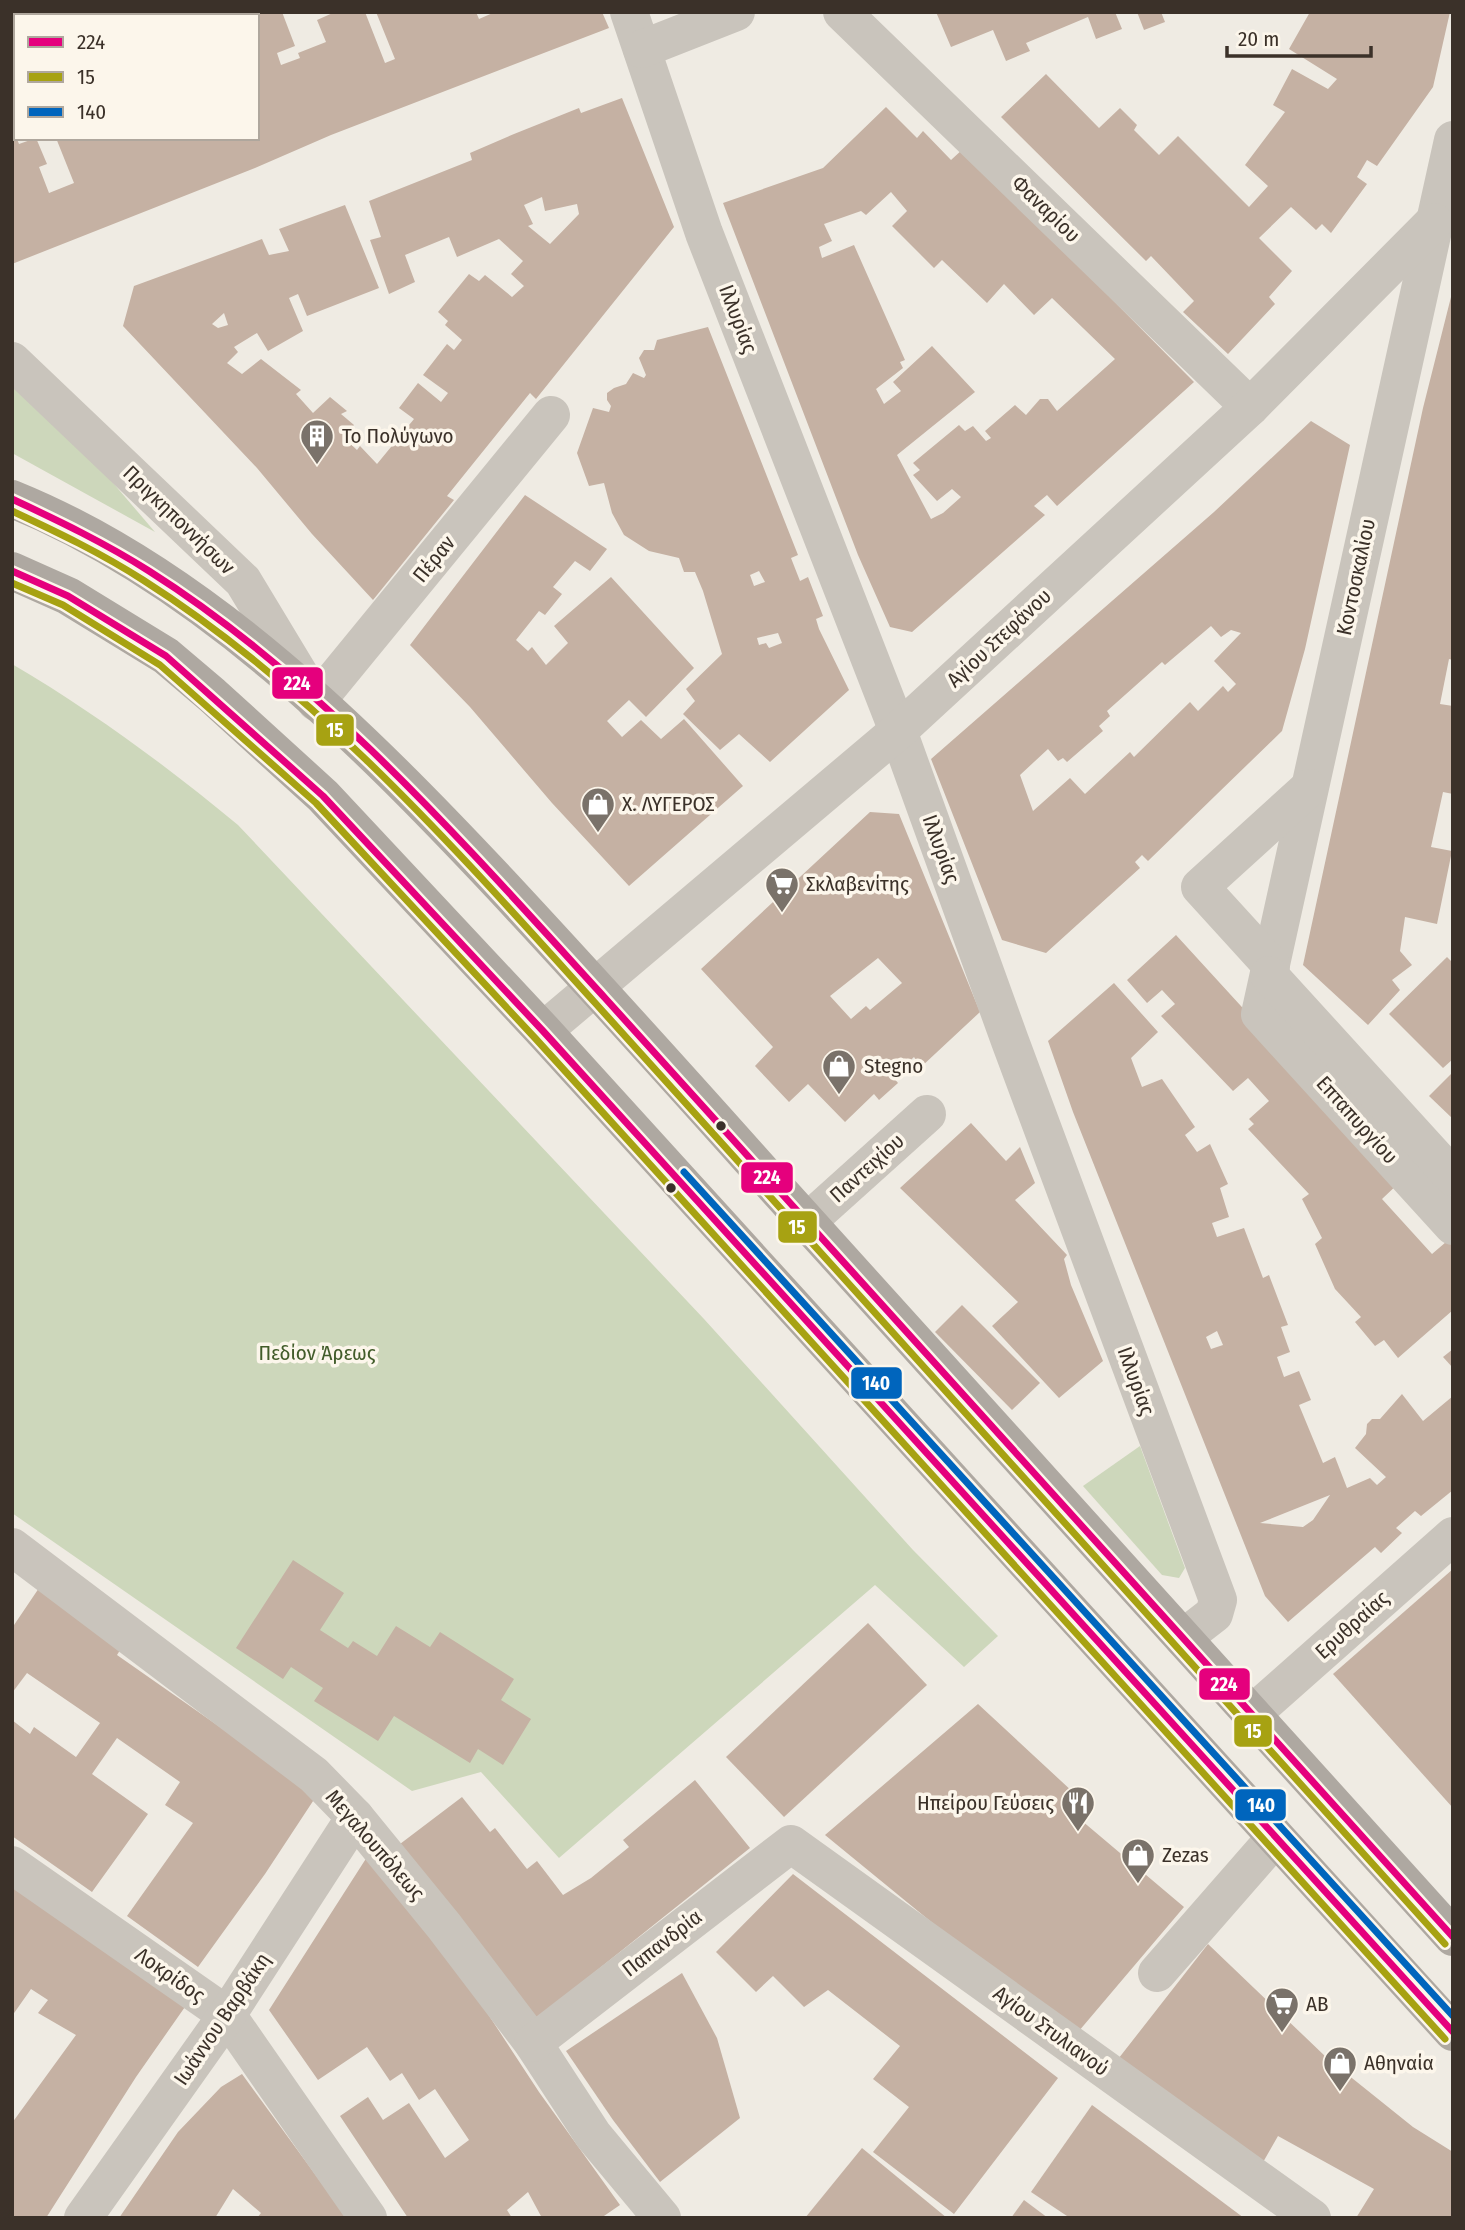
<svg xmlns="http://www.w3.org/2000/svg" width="1465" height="2230" font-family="'Fira Sans Condensed',sans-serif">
<rect width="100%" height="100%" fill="#efebe3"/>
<g fill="#cdd7bb">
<path d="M12,387L61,422L155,532L12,453Z"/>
<path d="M12,664C92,711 167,766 238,825L704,1319L913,1550L998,1636L964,1667L875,1585L559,1858L481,1772L412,1791L12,1513Z"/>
<path d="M1140,1446L1185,1568L1179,1578L1162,1575L1083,1486Z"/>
</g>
<g fill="#c5b1a3" fill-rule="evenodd">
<path d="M12,12H47L48,16H16V115L12,106Z"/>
<path d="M171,12H192L194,16H163Z"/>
<path d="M212,12H282L295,46L277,53L281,65L300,58L298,53L326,42L317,20L335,12H365L385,63L395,59L376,12H476L479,19L495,12H602L609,28L331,135L255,168L12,264V127L19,144L36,138L47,164L39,167L49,193L74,183L56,138H257V16H203Z"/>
<path d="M936,12H1115L1122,29L1096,39L1088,17L1026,43L1030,51L1006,61L993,30L951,47Z"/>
<path d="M1137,12H1161L1165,22L1144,30Z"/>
<path d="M1310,12H1450L1433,87L1377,166L1367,160L1357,177L1367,184L1331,233L1322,224L1316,230L1291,207L1259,238L1292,271L1269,297L1275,304L1228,354L1183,312L1194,301L1151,256L1146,261L1001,117L1046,74L1099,128L1120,108L1137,125L1134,130L1159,155L1178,136L1249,207L1268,186L1245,165L1285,112L1273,105L1292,69L1328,89L1337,79L1289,49Z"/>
<path d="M622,98L674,227L536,399L530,393L447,496L454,500L373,600L312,534L257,468L123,326L134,286L262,239L269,255L289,251L279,229L345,205L379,288L307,316L298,294L289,298L303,331L268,351L257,333L234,347L238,352L227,363L242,374L261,359L301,390L296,394L313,413L330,397L347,411L341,414L354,425L343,437L357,450L360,446L377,464L414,419L399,408L418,383L441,402L448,393L423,375L447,344L454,350L462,340L445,325L448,321L438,312L469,274L479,281L485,275L512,297L524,286L511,274L523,261L499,239L457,257L449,237L405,255L415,282L389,294L370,240L381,237L369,201L472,160L470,153L514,134L579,108L581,113ZM542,197L545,211L577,204L579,214L550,244L528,226L533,224L524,205ZM224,313L228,325L218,328L212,324Z"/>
<path d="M886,107L917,138L923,131L951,160L963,149L1194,382L1057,506L1047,495L1034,506L1045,515L912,632L890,627L858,555L723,203L823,168ZM891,192L907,211L892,226L934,268L942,260L987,303L1004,284L1034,315L1052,298L1115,359L1057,411L1048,399H1040L1026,415L1015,405L985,431L991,438L986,441L973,426L965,431L959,425L913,463L920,470L913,475L937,501L952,489L961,497L943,513L931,519L897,455L975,392L932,346L893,382L901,391L884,404L876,389L903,368L900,362L905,360L854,245L822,258L819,247L832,241L824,224L861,211L866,215Z"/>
<path d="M1452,293L1453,660L1449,659L1440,704L1453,706V794L1443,792L1431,847L1452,851L1437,924L1405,917L1400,951L1412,965L1392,980L1400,990L1368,1025L1303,965L1423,408Z"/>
<path d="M708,327L798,555L791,558L800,581L808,577L823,616L816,619L819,629L849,690L770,762L739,734L720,750L683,714L695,701L686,689L722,654L703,591L695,572H684L679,558L649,551L624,535L612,513L604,483L589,486L577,453L593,408L609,412L611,406L607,400V393L614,388L626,384L633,373L644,378L646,375L639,358L644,350H654L657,340ZM759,571L765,582L754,586L750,575ZM778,633L782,643L769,648L766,643L759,645L757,638Z"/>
<path d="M1311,421L1350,445L1305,649L1282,731L1148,861L1142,855L1135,862L1140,868L1046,953L1002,940L931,759L1214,512ZM1211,626L1221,637L1231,630L1241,633L1214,661L1236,684L1228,692L1223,686L1198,711L1190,702L1134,757L1130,752L1085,794L1070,778L1033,811L1020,775L1048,749L1058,761L1063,758L1067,762L1103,731L1099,726L1110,716L1107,711L1162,662L1165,665Z"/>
<path d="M525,495L607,549L590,571L575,561L553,587L562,594L545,615L539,611L516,640L528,651L532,647L546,665L568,643L554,626L611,577L694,668L646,717L629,700L607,721L622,737L641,720L661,739L684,719L743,786L629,886L552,803L470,707L410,645Z"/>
<path d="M870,812L899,814L980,1012L921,1067L914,1057L893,1077L898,1083L879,1100L874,1094L845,1122L808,1084L789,1102L755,1066L773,1047L701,969ZM878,958L902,983L870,1010L866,1006L851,1019L830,996Z"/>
<path d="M1176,935L1401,1181L1382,1199L1432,1254L1453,1236V1310L1398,1358L1384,1340L1375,1346L1355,1322L1361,1317L1335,1289L1315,1244L1322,1238L1302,1199L1309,1194L1248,1129L1254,1124L1249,1119L1269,1101L1248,1078L1233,1091L1161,1016L1175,1004L1162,990L1147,1003L1127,980Z"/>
<path d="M1447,957L1453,963V1059L1443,1068L1389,1014Z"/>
<path d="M1114,983L1158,1032L1131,1058L1142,1087L1162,1079L1195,1127L1185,1135L1197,1152L1210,1144L1228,1184L1220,1188L1229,1217L1212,1223L1217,1237L1244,1228L1263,1278L1269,1275L1288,1325L1281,1327L1290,1352L1277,1357L1284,1377L1299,1371L1311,1400L1299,1405L1323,1463L1335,1457L1347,1488L1370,1478L1377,1485L1386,1477L1355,1448L1366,1434L1367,1424L1372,1419H1380L1402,1394L1423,1421L1453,1396V1490L1421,1516L1415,1511L1396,1528L1402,1533L1381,1553L1375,1547L1288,1622L1265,1596L1073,1112L1048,1041ZM1217,1331L1223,1345L1211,1349L1206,1337ZM1330,1495L1313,1520L1303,1527L1260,1523Z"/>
<path d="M1453,1072V1119L1429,1096Z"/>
<path d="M971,1123L1006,1161L1020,1147L1035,1183L1015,1200L1067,1255L1064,1259L1071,1285L1103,1361L1059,1398L992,1326L1018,1302L900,1188Z"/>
<path d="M962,1305L1040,1383L1012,1410L935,1332Z"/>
<path d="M1453,1349V1368L1443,1357Z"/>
<path d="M293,1560L344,1593L320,1630L348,1648L353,1641L377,1656L396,1626L430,1647L440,1632L514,1679L501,1700L531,1719L503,1765L478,1749L470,1763L394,1716L378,1741L314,1701L323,1688L291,1667L283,1679L236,1648Z"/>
<path d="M1453,1569V1808L1333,1674Z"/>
<path d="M39,1588L122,1647L117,1655L317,1795L265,1874L198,1967L127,1916L193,1823L165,1805L180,1782L117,1738L92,1774L148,1814L92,1892L12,1836V1720L30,1734L34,1727L76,1757L100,1723L27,1673L12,1693V1628Z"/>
<path d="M868,1623L927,1685L784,1817L726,1757Z"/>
<path d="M978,1704L1074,1793L1062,1804L1184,1907L1073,2038L825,1835Z"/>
<path d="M695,1780L750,1848L536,2019L400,1844L462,1797L490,1832L495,1828L527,1869L537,1861L563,1895L591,1878L629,1847L623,1840Z"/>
<path d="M367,1857L467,1982L539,2092L620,2205L601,2218H542L528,2192L507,2210L512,2218H408L340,2116L368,2097L383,2120L409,2103L445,2158L469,2140L435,2089L419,2100L402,2073L390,2081L367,2047L318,2080L269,2010Z"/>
<path d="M793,1874L1058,2078L954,2214L873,2152L909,2107L873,2079L900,2046L828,1990L804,2007L773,1976L756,1992L716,1952Z"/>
<path d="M12,1884L187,2004L136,2077L46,2218H12V2123L76,2035L38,2013L48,2000L31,1989L12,2016Z"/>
<path d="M1208,1944L1327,2058L1413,2127L1453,2152V2218H1356L1374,2189L1278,2136L1258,2171L1115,2063Z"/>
<path d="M682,1973L717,2038L740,2118L660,2182L613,2120L566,2051Z"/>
<path d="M242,2074L347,2218H257L261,2213L233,2189L215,2218H119L178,2132L221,2087Z"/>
<path d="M1092,2105L1141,2141L1244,2218H1070L1031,2192Z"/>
<path d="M862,2148L947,2218H805Z"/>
<path d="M1024,2200L1048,2218H1011Z"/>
</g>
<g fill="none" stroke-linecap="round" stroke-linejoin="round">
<g stroke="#c9c4bc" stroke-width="38">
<path d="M629,12L704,233L898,731L1010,1041L1218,1600L1214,1614L1183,1638"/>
<path d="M842,12L1250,407"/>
<path d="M642,49L736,12"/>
<path d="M1453,140L1260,1014L1453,1226"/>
<path d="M12,361L243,581L316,702L551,415"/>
<path d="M1271,965L1200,887L1309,788"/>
<path d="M1269,975L1453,1177"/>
<path d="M543,1031L898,731L1250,407L1434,222"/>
<path d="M807,1222L927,1114"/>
<path d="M12,1547L314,1775L355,1817L444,1926L533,2043L593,2135L662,2218"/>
<path d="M1252,1714L1453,1536"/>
<path d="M12,1865L227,2015L368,2218"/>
<path d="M1157,1973L1275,1838"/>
<path d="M533,2043L791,1844L1312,2218"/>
<path d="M83,2218L227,2015L355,1817"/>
</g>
<g stroke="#aea8a1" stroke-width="38">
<path d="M12,499C202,576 363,738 501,885C594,985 686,1087 777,1189C1002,1439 1228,1688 1453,1937"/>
<path d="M12,571L68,596L166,656L212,695L323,796L543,1031L1453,2032"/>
</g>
<g stroke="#fcf6eb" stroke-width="12">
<g id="bus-1">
<path d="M12,499C59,521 105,543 149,571C323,681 467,847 605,998L1453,1937"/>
<path d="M12,571L68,596L166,656L323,796L543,1031L1453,2032"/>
</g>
</g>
<g stroke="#fcf6eb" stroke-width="12">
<g id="bus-2">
<path d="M12,511C57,532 101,553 143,580C318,691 459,853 597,1005L1445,1944"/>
<path d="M12,583L63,605L160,665L316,803L535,1038L1445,2039"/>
</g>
</g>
<g stroke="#fcf6eb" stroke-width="12">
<path id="bus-3" d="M684,1172L1453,2016"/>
</g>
<use href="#bus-1" stroke="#e5007d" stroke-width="7"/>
<use href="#bus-2" stroke="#a7a212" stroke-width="7"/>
<use href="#bus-3" stroke="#0065bd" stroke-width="7"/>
</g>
<defs>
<g id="building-pin" transform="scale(1.75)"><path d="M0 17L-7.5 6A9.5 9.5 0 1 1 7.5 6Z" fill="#7a726a" stroke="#fcf6eb"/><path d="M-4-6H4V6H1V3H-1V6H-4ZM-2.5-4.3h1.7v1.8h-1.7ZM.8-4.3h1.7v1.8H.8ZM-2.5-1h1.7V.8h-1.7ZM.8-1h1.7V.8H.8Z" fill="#fff"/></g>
<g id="shop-pin" transform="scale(1.75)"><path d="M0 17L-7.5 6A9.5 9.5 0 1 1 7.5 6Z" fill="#7a726a" stroke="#fcf6eb"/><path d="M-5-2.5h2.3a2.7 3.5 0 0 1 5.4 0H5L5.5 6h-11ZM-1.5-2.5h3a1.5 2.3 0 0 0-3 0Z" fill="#fff"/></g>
<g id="supermarket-pin" transform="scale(1.75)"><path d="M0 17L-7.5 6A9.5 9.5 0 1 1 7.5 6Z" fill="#7a726a" stroke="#fcf6eb"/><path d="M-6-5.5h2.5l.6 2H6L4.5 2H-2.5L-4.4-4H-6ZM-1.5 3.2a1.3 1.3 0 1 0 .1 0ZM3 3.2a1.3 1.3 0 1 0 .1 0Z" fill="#fff"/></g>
<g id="restaurant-pin" transform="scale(1.75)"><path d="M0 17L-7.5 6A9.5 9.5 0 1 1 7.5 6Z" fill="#7a726a" stroke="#fcf6eb"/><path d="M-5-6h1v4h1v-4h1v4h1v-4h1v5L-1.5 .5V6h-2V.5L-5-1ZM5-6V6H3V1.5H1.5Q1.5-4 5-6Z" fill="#fff"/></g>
</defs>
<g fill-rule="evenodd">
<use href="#building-pin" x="317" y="436"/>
<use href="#shop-pin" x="598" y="804"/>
<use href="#supermarket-pin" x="782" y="884"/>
<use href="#shop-pin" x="839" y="1066"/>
<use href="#restaurant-pin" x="1078" y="1803"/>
<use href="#shop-pin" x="1138" y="1855"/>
<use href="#supermarket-pin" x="1282" y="2004"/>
<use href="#shop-pin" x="1340" y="2063"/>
</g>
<g fill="#3b3129" stroke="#fcf6eb" stroke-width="2.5">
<circle cx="721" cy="1126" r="6"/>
<circle cx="671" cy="1188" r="6"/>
</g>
<g text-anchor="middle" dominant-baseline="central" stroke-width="7" stroke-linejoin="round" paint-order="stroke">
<g font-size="21" fill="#3b3129" stroke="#fcf6eb">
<text transform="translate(1046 209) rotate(44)">Φαναρίου</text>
<text transform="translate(738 319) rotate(69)">Ιλλυρίας</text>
<text transform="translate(179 520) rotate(44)">Πριγκηποννήσων</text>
<text transform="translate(434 559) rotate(-51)">Πέραν</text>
<text transform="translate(1356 577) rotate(-78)">Κοντοσκαλίου</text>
<text transform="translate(999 638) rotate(-43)">Αγίου Στεφάνου</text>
<text transform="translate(941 849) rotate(70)">Ιλλυρίας</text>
<text transform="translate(1357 1120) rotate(48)">Επταπυργίου</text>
<text transform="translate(867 1168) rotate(-42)">Παντειχίου</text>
<text transform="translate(1136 1381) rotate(70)">Ιλλυρίας</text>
<text transform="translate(1352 1625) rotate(-42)">Ερυθραίας</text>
<text transform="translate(375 1845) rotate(49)">Μεγαλουπόλεως</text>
<text transform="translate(662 1943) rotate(-38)">Παπανδρία</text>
<text transform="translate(170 1975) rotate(35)">Λοκρίδος</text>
<text transform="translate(222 2019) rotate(-56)">Ιωάννου Βαρβάκη</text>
<text transform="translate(1051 2031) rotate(36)">Αγίου Στυλιανού</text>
</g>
<g font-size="21" fill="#3b3129" stroke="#fcf6eb" text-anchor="start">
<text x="342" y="436">Το Πολύγωνο</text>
<text x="622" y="804">Χ. ΛΥΓΕΡΟΣ</text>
<text x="806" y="884">Σκλαβενίτης</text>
<text x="864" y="1066">Stegno</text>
<text x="1054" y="1803" text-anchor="end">Ηπείρου Γεύσεις</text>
<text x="1162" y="1855">Zezas</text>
<text x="1306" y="2004">ΑΒ</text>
<text x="1364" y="2063">Αθηναία</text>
</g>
<g font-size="21" fill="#425c2a" stroke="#fcf6eb">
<text x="317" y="1353">Πεδίον Άρεως</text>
</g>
</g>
<g stroke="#fcf6eb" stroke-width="2.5">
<rect x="271" y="666" width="53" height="34" rx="7" fill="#e5007d"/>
<rect x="315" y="713" width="40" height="34" rx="7" fill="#a7a212"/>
<rect x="740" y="1161" width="54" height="33" rx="7" fill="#e5007d"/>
<rect x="777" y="1210" width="41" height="34" rx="7" fill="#a7a212"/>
<rect x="850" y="1366" width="53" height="34" rx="7" fill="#0065bd"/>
<rect x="1198" y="1667" width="53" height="34" rx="7" fill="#e5007d"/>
<rect x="1233" y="1714" width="40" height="34" rx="7" fill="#a7a212"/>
<rect x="1234" y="1788" width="53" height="34" rx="7" fill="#0065bd"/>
</g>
<g font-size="19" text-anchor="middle" font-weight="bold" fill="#fff">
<text x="297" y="690">224</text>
<text x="335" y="737">15</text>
<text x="767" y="1184">224</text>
<text x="797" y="1234">15</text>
<text x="876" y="1390">140</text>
<text x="1224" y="1691">224</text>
<text x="1253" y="1738">15</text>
<text x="1261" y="1812">140</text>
</g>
<rect width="1465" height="2230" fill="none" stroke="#3b3129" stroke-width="28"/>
<rect x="14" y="14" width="245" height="126" fill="#fcf6eb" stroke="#afa79d" stroke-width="2"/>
<rect x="28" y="37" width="35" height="10" fill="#e5007d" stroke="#afa79d" stroke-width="2"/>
<text x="77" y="49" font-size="21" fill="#3b3129">224</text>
<rect x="28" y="72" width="35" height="10" fill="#a7a212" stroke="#afa79d" stroke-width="2"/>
<text x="77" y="84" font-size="21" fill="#3b3129">15</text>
<rect x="28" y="107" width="35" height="10" fill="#0065bd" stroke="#afa79d" stroke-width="2"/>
<text x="77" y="119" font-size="21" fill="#3b3129">140</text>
<path d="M1227 46v10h144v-10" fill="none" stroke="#3b3129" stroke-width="3.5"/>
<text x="1238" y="46" font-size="21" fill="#3b3129" stroke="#fcf6eb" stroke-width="5" paint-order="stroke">20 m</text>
</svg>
